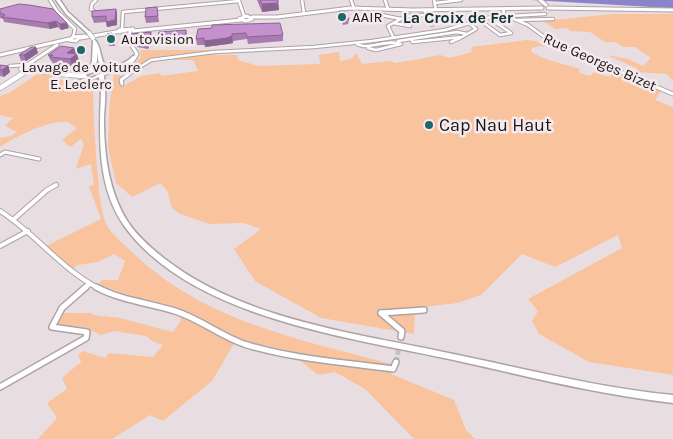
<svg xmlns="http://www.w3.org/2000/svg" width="673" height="439" font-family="Karla,sans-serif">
<rect width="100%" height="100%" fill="#e8dee2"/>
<g fill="#f8c39d">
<path d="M614,14H673V81L667,74L636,72L638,69L607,55L628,59L643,66L651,58L635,47H623L615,42H605L590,32L571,31L567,28L555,29L543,21Z"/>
<path d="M527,40L536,41L546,47L539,46L532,48L531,52C547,61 563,64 581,69L578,72L590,76L594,72L609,77L615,71L662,90L655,100L673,107V375L589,362L539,334L532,321L538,311L528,299L622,248L618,235L555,267L522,254L481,295L457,303L415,308L414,334L321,318L255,281L234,249L261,229L244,223L209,224L180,214L172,208L167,190L160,183L132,197L116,183L108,147L109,110L114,74L123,76L119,80L122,87L141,76L160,73L161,76L198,71L193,60H172L173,57L151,59L134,69L130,68L141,57L140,50H221L214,55H237L238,60L259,66L320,64L319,55L339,52L340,61L351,59L356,53L362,64L391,61L395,63L414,60L440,55L450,58L472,52L471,47Z"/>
<path d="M40,72L82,87L87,83L93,84C93,112 95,140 97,168C99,185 99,204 105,221C109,233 123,243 132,252C203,321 298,339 391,364V374L454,400L466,430L475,439H414L365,389L335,372L318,375L287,350L236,340L212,381L163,421L150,415L112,439H38L57,418L47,403L67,389L62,378L81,362L78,355L83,351L105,358L109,353L153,357L163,345L152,341L146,336L114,331L101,335L85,327L56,326V317L59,313H91L93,315L120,318L173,332L181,320L178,309L174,310L98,285L102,280H118L125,261L114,254L98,262L78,265L72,269L56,257L46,246L101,219L89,186L94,185L91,164L76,169L84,144L81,139L70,147L62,140L77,128C74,126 70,123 67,122C51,119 12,138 0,147V138L11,136L17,132L5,126L13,118L0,115V96L9,93Z"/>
</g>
<path fill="#8c84cb" d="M531,0H673V9L669,8Z"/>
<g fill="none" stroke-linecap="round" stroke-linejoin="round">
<path stroke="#c9c0c4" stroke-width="5" stroke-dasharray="5 2.5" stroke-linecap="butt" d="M396,362L401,337"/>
<g stroke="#aca3a6" stroke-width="4.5">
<g id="minor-far3">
<path d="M50,0L57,11L75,29L73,37"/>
<path d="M302,0L304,13"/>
<path d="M351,0L354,8"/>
<path d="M385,0L388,9"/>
<path d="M434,0L436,10"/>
<path d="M435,3L461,0"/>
<path d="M424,10L432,25"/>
<path d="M95,12L91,9L92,4L96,0"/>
<path d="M502,14L528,25L550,41L628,75"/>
<path d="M381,15L401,19"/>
<path d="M510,16L545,14"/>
<path d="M518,20L553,19"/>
<path d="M481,21L500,35L511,33L492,20"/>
<path d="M393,23L410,26"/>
<path d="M122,29L123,12L239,1L244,16"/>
<path d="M393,37L388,26L406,16L426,15"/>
<path d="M411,39L413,42L462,37L476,29L470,24"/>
<path d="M398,41L457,32L467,34"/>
<path d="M451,42L460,38"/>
<path d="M356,43C367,52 387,38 401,44L376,50L368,48"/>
<path d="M10,66L25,65"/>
<path d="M127,75L151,60L214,52L314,47L372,41L445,30L502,14L504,12L503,9"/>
</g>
</g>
<g stroke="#aca3a6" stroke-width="5">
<g id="minor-far2">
<path d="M626,74L673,94"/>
<path d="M76,83L89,79"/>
<path d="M122,84L121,80L129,74"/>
<path d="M0,155L5,152L39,159"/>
</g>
</g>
<g stroke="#aca3a6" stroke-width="6">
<g id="minor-far1">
<path d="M0,211C35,233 61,269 98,288"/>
<path d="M14,219L47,190L56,185"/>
<path d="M0,246L28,231"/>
<path d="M84,288L90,284"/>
</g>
</g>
<g stroke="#aca3a6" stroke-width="8">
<g id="minor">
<path d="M96,287C120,300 149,303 175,311C200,319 219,335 244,344C292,359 343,362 393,369L396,362"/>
<path d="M381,313L424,310"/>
<path d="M381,313L402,331L401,337"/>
<path d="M0,387L86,338L87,332L52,327L62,308L86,287"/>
</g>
</g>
<g stroke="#aca3a6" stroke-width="5">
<g id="tertiary">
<path d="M540,0L546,5"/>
<path d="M548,8L673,10"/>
<path d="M247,16L252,19L246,21L239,19Z"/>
<path d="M252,17H277L351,8L413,10L542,8"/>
<path d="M133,31L241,20"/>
<path d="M80,37L76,41L69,40L73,37L85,36"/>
<path d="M81,38L133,29L119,30L120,32"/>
<path d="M0,55L69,39"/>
<path d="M27,65L57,45"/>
<path d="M103,74C116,70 131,68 137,54L129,41L130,32"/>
</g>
</g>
<g stroke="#aca3a6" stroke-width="5.5">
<g id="secondary-far1">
<path d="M31,69L35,65H27L21,69L73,75"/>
<path d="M20,75L27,70"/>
</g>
</g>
<g stroke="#aca3a6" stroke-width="6">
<g id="secondary">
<path d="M61,74L83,76"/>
<path d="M0,88L22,74"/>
</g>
</g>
<g stroke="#aca3a6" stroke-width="3">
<g id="primary">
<path d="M56,0H60L68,12L90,32V34H88L66,14Z"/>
<path d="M93,40H95C101,47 100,56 104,64C116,66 124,65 133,56L136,57C127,68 115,69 101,66L98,60L97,52V61L94,70L104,71L105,74L104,75C104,80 105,85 105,90C106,100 104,110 104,120C104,155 109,193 128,222C138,237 151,248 165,259C244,321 362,334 458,355C530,370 599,388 673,395V403C600,395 530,377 458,361C354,338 192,319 125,227C97,188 99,138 101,92C101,87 99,82 99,77L92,80L81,77L83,72L89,71L92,61ZM94,72L101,73L92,78L86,76L87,74Z"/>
</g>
</g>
<use href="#minor-far3" stroke="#fff" stroke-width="2.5"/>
<use href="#minor-far2" stroke="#fff" stroke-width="3"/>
<use href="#minor-far1" stroke="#fff" stroke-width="4"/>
<use href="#minor" stroke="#fff" stroke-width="5"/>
<use href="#tertiary" stroke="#fff" stroke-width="3"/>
<use href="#secondary-far1" stroke="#fff" stroke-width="4"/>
<use href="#secondary" stroke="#fff" stroke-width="4.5"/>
<use href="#primary" fill="#fff" fill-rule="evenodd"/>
<g stroke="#aca3a6" stroke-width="5.5" stroke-linecap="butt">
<path id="primary-bridge" d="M89,33L93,38"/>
</g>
<use href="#primary-bridge" stroke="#fff" stroke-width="4"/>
</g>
<g fill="#a97cb1">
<path d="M257,0H278L279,10L262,12Z"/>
<path d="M29,5L69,28L61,30L58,27L50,29L4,22L3,19L0,18V9Z"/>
<path d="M157,7L159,22L146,23L145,17Z"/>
<path d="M116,9L117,14V25L107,27L106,22L94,23L92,17Z"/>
<path d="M339,11L349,19L348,24L343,25L339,16Z"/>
<path d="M212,28L283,32V41L248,44L247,39L233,41V43L228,44L205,47V45H197L196,39Z"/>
<path d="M151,32L152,38L148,49L137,47L133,40L131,34Z"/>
<path d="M112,33L115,46H109L107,34Z"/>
<path d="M187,36L186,44L158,45L157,40Z"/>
<path d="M36,47L38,53L26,61H21L19,55Z"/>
<path d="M74,48L79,61L72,66L53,64L52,61H51L48,55Z"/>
<path d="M0,65L8,66L10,72L4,77L0,76Z"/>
</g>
<g fill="#896590">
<path d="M278,3L279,10L262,12V4Z"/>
<path d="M116,9L117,14V25L107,27L106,22Z"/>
<path d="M56,21L58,27L50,29L48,23Z"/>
<path d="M67,23L69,28L61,30L60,24Z"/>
<path d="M186,30L187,36L186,44L185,39Z"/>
<path d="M151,32L152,38L148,49L146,43Z"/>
<path d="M232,36L233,43L228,44L205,47L204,41Z"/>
<path d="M36,47L38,53L26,61L24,55Z"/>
<path d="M74,48L76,54L67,53Z"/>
<path d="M77,54L79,61L72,66L70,59Z"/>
<path d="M8,66L10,72L4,77L2,70Z"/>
</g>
<g fill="#c490ce" stroke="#896590">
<path d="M260,0H278V3L262,4Z"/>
<path d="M19,4L29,5L53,9L67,23L60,24L56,21L48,23L2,17L5,15L0,13V9Z"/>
<path d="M157,7L158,16L145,17L146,8Z"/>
<path d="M116,9L115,20L106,22V16L92,17V11Z"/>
<path d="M339,11H344L349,19L344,20Z"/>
<path d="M280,23L283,35L247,37L246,33L232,34V36L227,38L204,41V38L196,39L198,29L212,28V25Z"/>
<path d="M186,30L185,39L157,40L159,32Z"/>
<path d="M151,32L146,43L135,41L131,34Z"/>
<path d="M112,33L114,42H108L107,34Z"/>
<path d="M61,46L74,48L67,53L77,54L70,59L50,57L53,55H48Z"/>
<path d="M31,47H36L24,55H19Z"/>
<path d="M0,65L8,66L2,70H0Z"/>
</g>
<g fill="#1b6866" stroke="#f5ebef" stroke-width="2">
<circle cx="342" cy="17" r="5"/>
<circle cx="111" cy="39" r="5"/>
<circle cx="81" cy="50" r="5"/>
<circle cx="429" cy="125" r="5"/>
</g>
<g text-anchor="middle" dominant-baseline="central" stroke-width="5" stroke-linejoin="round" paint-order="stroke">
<g font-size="15" fill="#1b1718" stroke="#f5ebef" text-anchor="start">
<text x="352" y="17">AAIR</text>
<text x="121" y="39">Autovision</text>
<text x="81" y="67" text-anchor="middle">Lavage de voiture<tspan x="81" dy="17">E. Leclerc</tspan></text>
</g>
<g font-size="15" fill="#1b1718" stroke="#f5ebef">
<text transform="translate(600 62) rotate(24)">Rue Georges Bizet</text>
</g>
<g font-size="16" font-weight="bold" fill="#0c302f" stroke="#f5ebef">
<text x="458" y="17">La Croix de Fer</text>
</g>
<g font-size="18" fill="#1b1718" stroke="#f5ebef" text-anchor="start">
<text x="439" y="125">Cap Nau Haut</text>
</g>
</g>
</svg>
